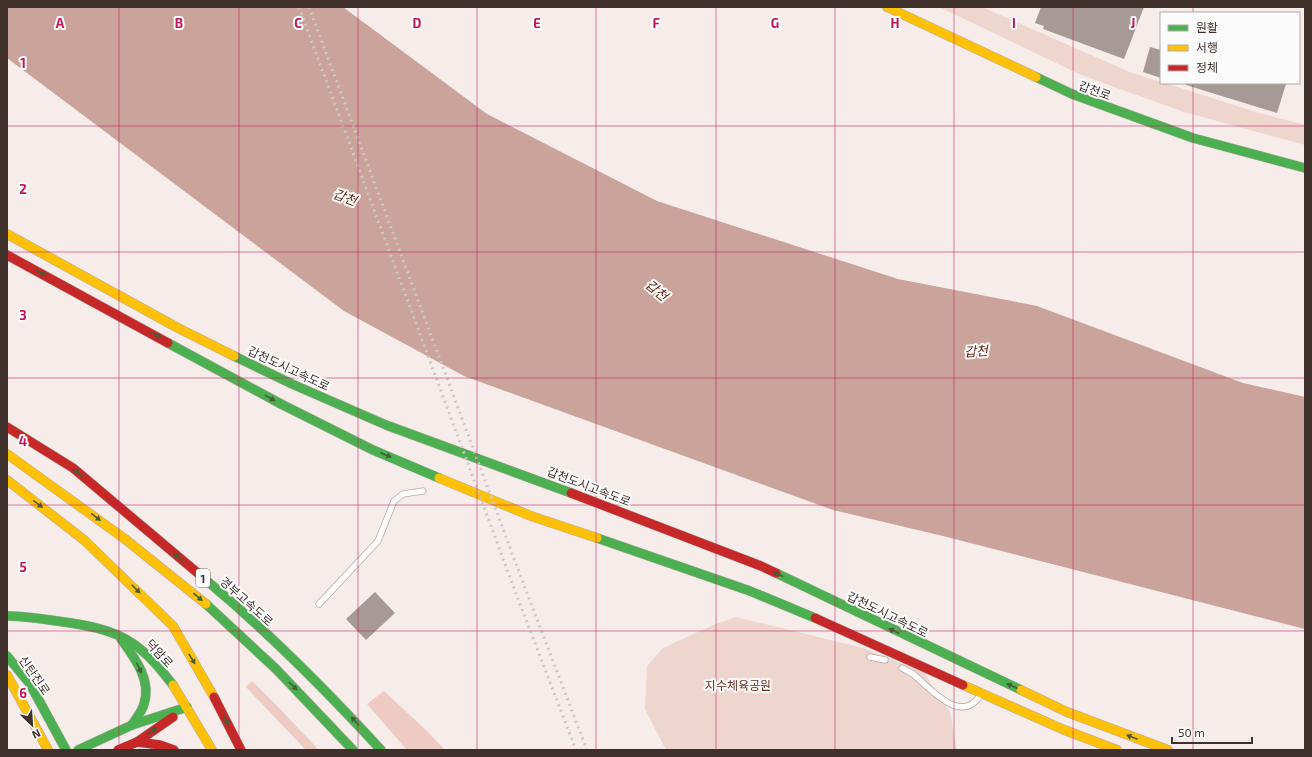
<svg xmlns="http://www.w3.org/2000/svg" width="1312" height="757" font-family="'Exo 2','Noto Sans KR',sans-serif">
<rect width="100%" height="100%" fill="#f6edea"/>
<g fill="#eed5ce">
<path d="M939,7H982L1132,73L1161,82V83H1165L1256,112L1305,125V145L1184,112L1103,83L1077,73Z"/>
<path d="M736,617L863,648L924,673L950,712L957,750H666L645,709L647,666L663,648L711,626Z"/>
</g>
<g fill="#edcac2">
<path d="M252,681L278,707L319,750H306L246,687Z"/>
<path d="M384,691L428,732L445,750H407L367,704Z"/>
</g>
<path fill="#caa39a" d="M7,7H343L487,114L657,201L898,279L1037,306L1243,383L1305,397V629L943,536L833,510L464,376L344,311L7,58Z"/>
<g fill="#a79996">
<path d="M1041,7H1144L1124,59L1043,29L1044,26L1035,23Z"/>
<path d="M1150,47L1161,50V78L1143,72Z"/>
<path d="M1186,83H1281L1286,84L1277,113L1186,85Z"/>
<path d="M375,592L395,613L366,640L346,619Z"/>
</g>
<g fill="none" stroke-linecap="round" stroke-linejoin="round">
<g stroke="#b5aaa7" stroke-width="7">
<g id="lane">
<path d="M319,604L378,541L394,501L403,494L423,491"/>
<path d="M870,657L885,660"/>
<path d="M902,668C906,670 909,672 913,674C928,686 960,725 979,697"/>
</g>
</g>
<g stroke="#b5aaa7" stroke-width="10">
<g id="fast">
<path d="M1036,77L1072,94L1193,138L1305,168"/>
<path d="M168,343L281,404L373,450L439,478"/>
<path d="M234,356L292,384L386,425L571,493"/>
<path d="M597,538L750,591L815,618"/>
<path d="M776,573L1021,690"/>
<path d="M206,580C268,632 326,690 381,750"/>
<path d="M206,604L276,669L353,750"/>
<path d="M7,616C22,616 36,618 50,620C77,624 109,627 132,643C149,654 161,670 173,685"/>
<path d="M121,639C134,657 152,680 144,704C142,712 136,718 132,725"/>
<path d="M7,656L30,684L66,750"/>
<path d="M78,750L132,725L187,707"/>
</g>
</g>
<g stroke="#b5aaa7" stroke-width="10">
<g id="slow">
<path d="M887,7L1036,77"/>
<path d="M7,234L178,328L234,356"/>
<path d="M7,454L125,539L206,604"/>
<path d="M439,478L531,516L597,538"/>
<path d="M7,480L84,540L173,626L214,697"/>
<path d="M7,675L48,750"/>
<path d="M173,685L212,750"/>
<path d="M963,685L1062,729L1117,750"/>
<path d="M1021,690L1067,712L1168,750"/>
</g>
</g>
<g stroke="#b5aaa7" stroke-width="10">
<g id="jam">
<path d="M7,255L168,343"/>
<path d="M7,427L73,468L206,580"/>
<path d="M571,493L761,566L776,573"/>
<path d="M815,618L963,685"/>
<path d="M214,697L241,750"/>
<path d="M137,742L160,745L174,750"/>
<path d="M118,750L137,742L173,717"/>
</g>
</g>
<use href="#lane" stroke="#fefcfc" stroke-width="5.5"/>
<use href="#fast" stroke="#4caf50" stroke-width="9"/>
<use href="#slow" stroke="#ffc107" stroke-width="9"/>
<use href="#jam" stroke="#c62828" stroke-width="9"/>
<g stroke="#cbc8c6" stroke-width="3" stroke-dasharray="2 4" stroke-linecap="butt">
<path d="M299,7L515,591L576,750"/>
<path d="M309,7L525,588L587,750"/>
</g>
</g>
<defs><path id="oneway-solid" d="M-6-.8H1V-3.2L6.5 0L1 3.2V.8H-6Z"/></defs>
<g fill="#445c39">
<use href="#oneway-solid" transform="translate(41 273) rotate(28)"/>
<use href="#oneway-solid" transform="translate(156 335) rotate(28)"/>
<use href="#oneway-solid" transform="translate(270 398) rotate(29)"/>
<use href="#oneway-solid" transform="translate(386 455) rotate(23)"/>
<use href="#oneway-solid" transform="translate(78 473) rotate(-140)"/>
<use href="#oneway-solid" transform="translate(38 504) rotate(38)"/>
<use href="#oneway-solid" transform="translate(96 517) rotate(37)"/>
<use href="#oneway-solid" transform="translate(178 557) rotate(-140)"/>
<use href="#oneway-solid" transform="translate(778 574) rotate(-154)"/>
<use href="#oneway-solid" transform="translate(136 589) rotate(45)"/>
<use href="#oneway-solid" transform="translate(198 597) rotate(41)"/>
<use href="#oneway-solid" transform="translate(894 631) rotate(-154)"/>
<use href="#oneway-solid" transform="translate(192 659) rotate(59)"/>
<use href="#oneway-solid" transform="translate(139 668) rotate(65)"/>
<use href="#oneway-solid" transform="translate(293 686) rotate(45)"/>
<use href="#oneway-solid" transform="translate(1012 686) rotate(-155)"/>
<use href="#oneway-solid" transform="translate(226 720) rotate(64)"/>
<use href="#oneway-solid" transform="translate(355 721) rotate(-133)"/>
<use href="#oneway-solid" transform="translate(152 731) rotate(-35)"/>
<use href="#oneway-solid" transform="translate(1132 737) rotate(-159)"/>
</g>
<path fill="none" stroke="#c2185b" stroke-width="1" stroke-opacity="0.55" d="M119,7V750M239,7V750M358,7V750M477,7V750M596,7V750M716,7V750M835,7V750M954,7V750M1073,7V750M1193,7V13M1193,83V750M7,126H1305M7,252H1305M7,378H1305M7,505H1305M7,631H1305"/>
<g text-anchor="middle" dominant-baseline="central" stroke-width="4" stroke-linejoin="round" paint-order="stroke">
<rect fill="#fbfbfb" stroke="#776d6a" stroke-width="1" x="196" y="569" width="14" height="18" rx="3"/>
<g font-size="11" font-weight="bold" fill="#3f302c">
<text x="203" y="578">1</text>
</g>
<g font-size="12" fill="#3f302c" stroke="#fbfbfb">
<text transform="translate(1095 90) rotate(20)">갑천로</text>
<text transform="translate(289 368) rotate(25)">갑천도시고속도로</text>
<text transform="translate(589 486) rotate(21)">갑천도시고속도로</text>
<text transform="translate(247 601) rotate(42)">경부고속도로</text>
<text transform="translate(888 614) rotate(26)">갑천도시고속도로</text>
<text transform="translate(160 653) rotate(47)">덕암로</text>
<text transform="translate(35 675) rotate(55)">신탄진로</text>
</g>
<g font-size="12" fill="#6e2c1e" stroke="#fbfbfb">
<text x="738" y="685">지수체육공원</text>
</g>
<g font-size="13" font-style="italic" fill="#5c1b0e" stroke="#fbfbfb">
<text transform="translate(345 197) rotate(20)">갑천</text>
<text transform="translate(657 290) rotate(39)">갑천</text>
<text transform="translate(976 351) rotate(-4)">갑천</text>
</g>
</g>
<g font-size="13" text-anchor="middle" font-weight="bold" fill="#c2185b" stroke="#fbfbfb" stroke-width="4" stroke-linejoin="round" paint-order="stroke">
<text x="60" y="28">A</text>
<text x="179" y="28">B</text>
<text x="298" y="28">C</text>
<text x="417" y="28">D</text>
<text x="537" y="28">E</text>
<text x="656" y="28">F</text>
<text x="775" y="28">G</text>
<text x="895" y="28">H</text>
<text x="1014" y="28">I</text>
<text x="1133" y="28">J</text>
<text x="23" y="68">1</text>
<text x="23" y="194">2</text>
<text x="23" y="320">3</text>
<text x="23" y="446">4</text>
<text x="23" y="572">5</text>
<text x="23" y="698">6</text>
</g>
<rect width="1312" height="757" fill="none" stroke="#3f302c" stroke-width="16"/>
<rect x="1160" y="12" width="140" height="72" fill="#fbfbfb" stroke="#b0aaa8"/>
<rect x="1168" y="25" width="20" height="6" fill="#4caf50" stroke="#b0aaa8"/>
<text x="1196" y="32" font-size="12" fill="#3f302c">원활</text>
<rect x="1168" y="45" width="20" height="6" fill="#ffc107" stroke="#b0aaa8"/>
<text x="1196" y="52" font-size="12" fill="#3f302c">서행</text>
<rect x="1168" y="65" width="20" height="6" fill="#c62828" stroke="#b0aaa8"/>
<text x="1196" y="72" font-size="12" fill="#3f302c">정체</text>
<g transform="translate(32 725) rotate(155)" stroke="#fbfbfb" stroke-width="3" paint-order="stroke">
<path d="M0-3L7 15L0 10L-7 15Z" fill="#3f302c"/>
<text y="-6" font-size="11" font-weight="bold" text-anchor="middle" fill="#3f302c">N</text>
</g>
<path d="M1172 737v6h80v-6" fill="none" stroke="#3f302c" stroke-width="2"/>
<text x="1178" y="737" font-size="12" fill="#3f302c" stroke="#fbfbfb" stroke-width="3" paint-order="stroke">50 m</text>
</svg>
